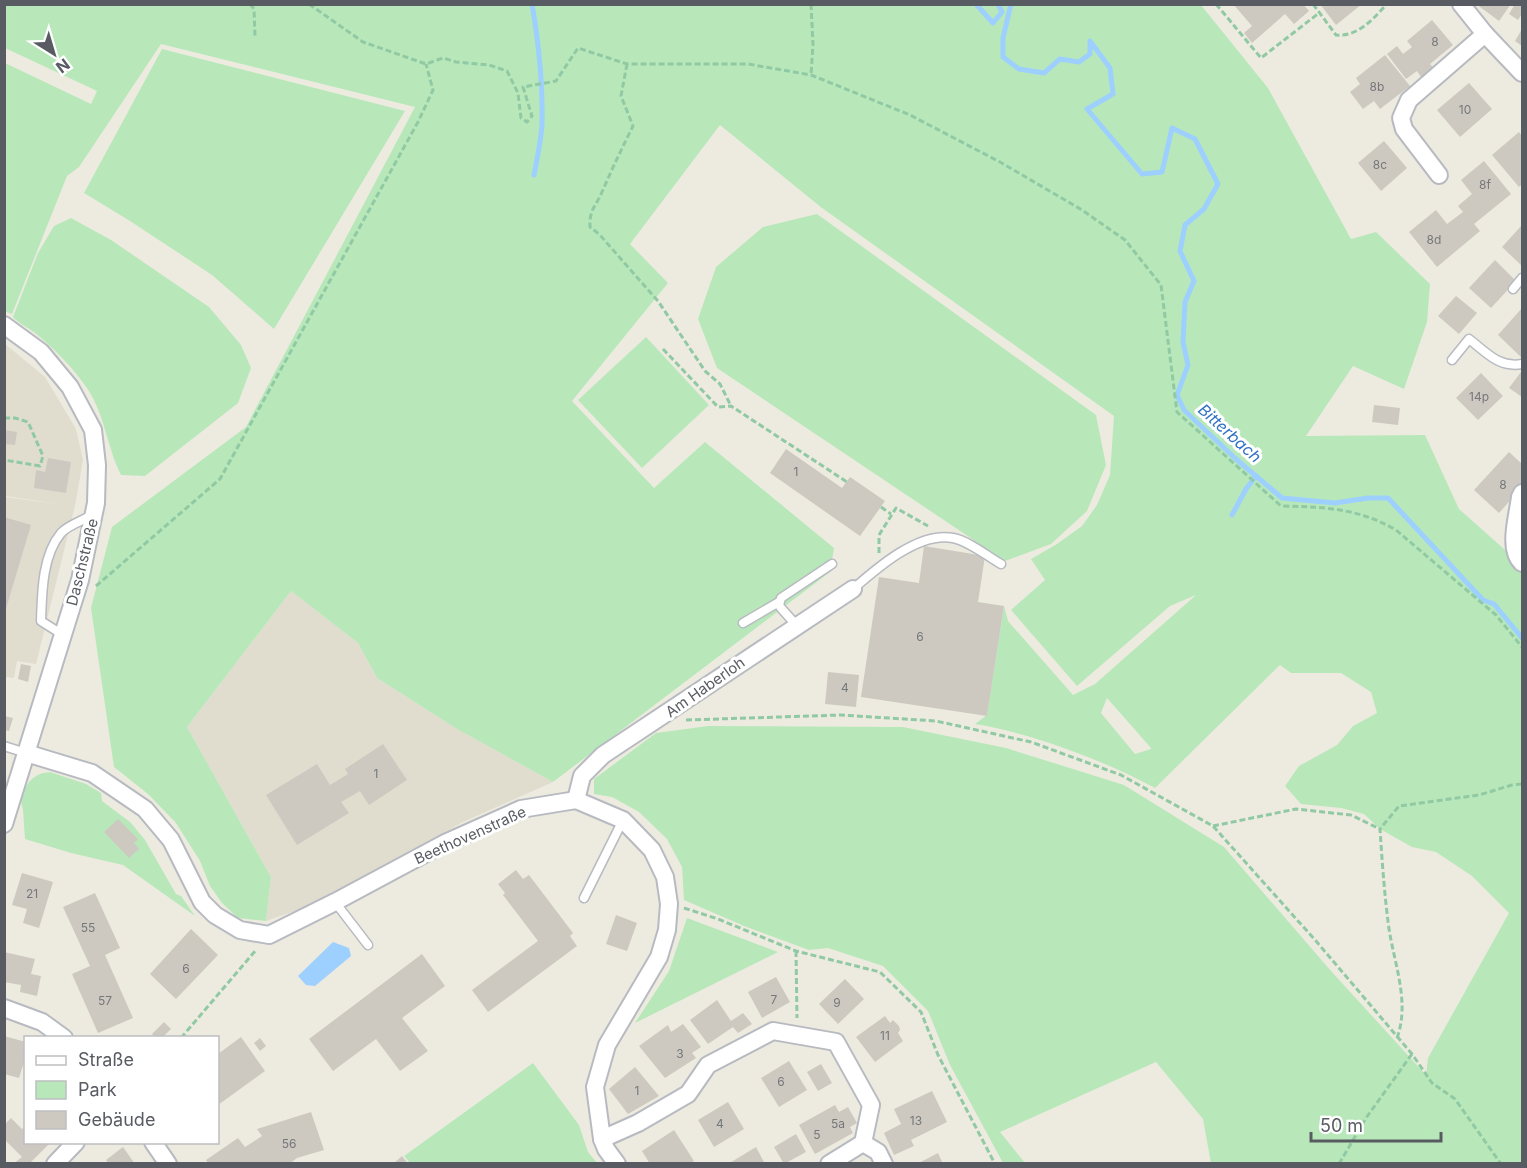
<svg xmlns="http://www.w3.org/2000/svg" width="1527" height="1168" font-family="Inter,sans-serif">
<rect width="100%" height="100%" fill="#edebdf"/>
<g fill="#e0ddcf">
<path d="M5,344L45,377L76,429L83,460L75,506L36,664L17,661L14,678L5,677V497L66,505L5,496Z"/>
<path d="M291,591L358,643L377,678L457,729L553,782L463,822L306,907L266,921L271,877L187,727Z"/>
</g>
<g fill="#b8e8ba" fill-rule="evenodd">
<path d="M5,4L1201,5L1268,88L1351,239L1376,232L1430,284L1427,322L1404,389L1353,366L1306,436L1425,435L1459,509L1522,565V1163H1211L1203,1119L1156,1062L1000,1132L1025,1163H1003L950,1065L928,1011L883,966L828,948L809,950L744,926L684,900L682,867L667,839L639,812L612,797L594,794V779L656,733L708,726L903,727L1006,748L1124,785L1224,847L1331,971L1426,1075L1428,1058L1509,913L1472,876L1436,852L1412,847L1380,829L1364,814L1341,808L1301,804L1285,786L1299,766L1337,745L1353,726L1377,713L1371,692L1341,673H1291L1280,665L1155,788C1105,761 1032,733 975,724L987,715L1004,606L1008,621L1073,695L1095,684L1196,595L1170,606L1077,686L1011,610L1045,580L1031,559L1057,544L1082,526L1097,505L1110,475L1114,416L822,208L720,125L630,244L668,283L572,401L654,488L705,442L834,548L830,572L553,782L457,729L377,678L358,643L291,591L187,727L271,877L266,921L238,918L222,903L210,886L200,861L176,823L148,794L114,767L91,608L112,527L246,427L415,107L161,44L79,167L67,176L12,314L4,311L5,63L91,104L97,91L5,48ZM1107,698L1151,748V749L1135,754L1101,713Z"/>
<path d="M162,49L405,111L274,329L212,275L130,221L84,193Z"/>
<path d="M817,214L1096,415L1106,465L1087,511L1051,544L1005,561L717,368L698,319L716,267L763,227Z"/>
<path d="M71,218L111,240L209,307L241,345L251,368L238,403L145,476L121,475C107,447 105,415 87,388C72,367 55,349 35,333C28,327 19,324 13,317L38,253L54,226Z"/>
<path d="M646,337L709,405L642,468L578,400Z"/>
<path d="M50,772L86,784L101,793L102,801L130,822L145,840L176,894L181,896L195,916L123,865L71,853L25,839L23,810L20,798C28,783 31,774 50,772Z"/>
<path d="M687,918L778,952L635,1023L669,971Z"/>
<path d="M533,1063L579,1125L588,1152L597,1163H410L404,1156Z"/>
</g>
<path fill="#9dcfff" d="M333,942L349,948L351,956L315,986L306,985L298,976Z"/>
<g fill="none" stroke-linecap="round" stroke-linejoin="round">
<g stroke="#9dcfff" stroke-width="5">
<path d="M532,4C539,45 543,84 542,125C541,141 537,159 534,175"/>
<path d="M976,4L993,23L1002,12L998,4"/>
<path d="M1011,4L1003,38V57L1019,69L1044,73L1060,59L1079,62L1090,54V41L1110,68L1113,94L1087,109L1142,174L1162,172L1172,128L1195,139L1218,184L1204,209L1185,225L1180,251L1194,281L1185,302L1183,342L1188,365L1177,395L1184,410L1237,460L1282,498L1335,503L1368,498H1388L1483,600L1494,604L1522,638"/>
<path d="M1232,515L1246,489L1256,476"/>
</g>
</g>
<g fill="#cdc9c0">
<path d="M1233,4H1303L1309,11L1294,24L1285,14L1252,43L1244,33L1252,26Z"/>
<path d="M1320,4H1362L1336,25Z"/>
<path d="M1476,4H1511L1499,21Z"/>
<path d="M1515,4H1522V14L1518,20L1509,14Z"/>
<path d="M1432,20L1453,45L1430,64L1435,70L1423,80L1417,71L1406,79L1387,54L1397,46L1403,54L1412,47L1407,41Z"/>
<path d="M1522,29V46L1515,41Z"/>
<path d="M1385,55L1410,86L1380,109L1374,101L1363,109L1350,92L1360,84L1356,78Z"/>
<path d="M1469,83L1492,109L1460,137L1437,110Z"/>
<path d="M1519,132L1522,136V184L1519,187L1492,155Z"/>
<path d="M1384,141L1407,168L1381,191L1358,163Z"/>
<path d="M1484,161L1511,194L1474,224L1480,231L1437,267L1409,232L1436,210L1447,224L1463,212L1458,206L1472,194L1461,180Z"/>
<path d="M1522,225V266L1502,247Z"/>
<path d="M1495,260L1516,281L1491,308L1469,288Z"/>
<path d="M1456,296L1477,313L1459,334L1438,316Z"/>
<path d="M1522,308V358L1498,335Z"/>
<path d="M1521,372L1522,373V397L1509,388Z"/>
<path d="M1481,373L1503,396L1478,420L1456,398Z"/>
<path d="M1374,405L1400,408L1398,425L1372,422Z"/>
<path d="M4,430L17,432L15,445L4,444Z"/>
<path d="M786,449L842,488L850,477L885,501L860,536L770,473Z"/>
<path d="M1509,452L1522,464V487L1499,513L1474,490Z"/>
<path d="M48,458L71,462L66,493L34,488L36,470L45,472Z"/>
<path d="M4,517L31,525L5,612H4Z"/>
<path d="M924,546L985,556L978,602L1004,606L987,716L861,697L879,577L919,583Z"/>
<path d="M21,664L31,666L28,682L18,679Z"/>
<path d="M828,672L859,675L856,707L825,704Z"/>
<path d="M4,716L13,718L9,731L4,730Z"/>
<path d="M383,744L407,780L369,805L360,791L341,802L349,813L297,845L266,795L317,764L330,785L348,774L345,769Z"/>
<path d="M118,819L138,839L134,843L139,849L129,858L104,832Z"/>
<path d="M516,870L523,879L529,875L573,933L570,936L577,946L488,1012L472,990L538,941L503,895L505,893L498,884Z"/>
<path d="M22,873L53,882L39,928L23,923L27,909L12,905Z"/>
<path d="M95,893L120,948L105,955L133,1018L98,1033L72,974L90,966L63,907Z"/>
<path d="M616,915L637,923L627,951L606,944Z"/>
<path d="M191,929L218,955L176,999L150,974Z"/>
<path d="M4,952L35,959L31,974L41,976L37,996L20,992L21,985L4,982Z"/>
<path d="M422,954L445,986L402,1018L428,1051L400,1071L376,1039L333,1071L309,1039Z"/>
<path d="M776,977L790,1002L762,1018L748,992Z"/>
<path d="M845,979L864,999L838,1024L819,1004Z"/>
<path d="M717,1000L731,1021L743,1013L752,1024L738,1033L733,1027L708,1044L690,1020Z"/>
<path d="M885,1016L890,1023L893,1020L899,1026L900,1030L898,1033L903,1041L875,1062L856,1037Z"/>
<path d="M164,1022L171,1029L162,1038H155L152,1034Z"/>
<path d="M683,1024L701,1047L692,1053L696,1058L665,1078L639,1046L668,1025L671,1032Z"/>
<path d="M4,1036L26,1042V1056L19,1078L4,1074Z"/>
<path d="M241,1037L265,1071L218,1105V1054Z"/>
<path d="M260,1038L266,1046L260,1051L254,1043Z"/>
<path d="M789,1061L807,1090L779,1107L761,1078Z"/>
<path d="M821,1064L832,1083L818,1091L807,1072Z"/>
<path d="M635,1067L659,1096L628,1114L609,1089Z"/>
<path d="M932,1091L947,1122L911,1140L914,1146L894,1155L884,1133L901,1124L894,1109Z"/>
<path d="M728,1102L744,1129L714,1147L698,1120Z"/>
<path d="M835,1105L839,1112L848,1107L857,1123L850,1127L853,1133L815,1154L799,1125Z"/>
<path d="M311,1112L324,1150L297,1158L289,1164H209L206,1160L238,1138L245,1147L262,1136L257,1129Z"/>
<path d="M11,1118L22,1129L26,1126V1143H50L29,1164H13L22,1157L4,1139V1125Z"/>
<path d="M674,1130L694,1161L689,1164H650L642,1151Z"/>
<path d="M796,1134L806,1152L784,1164L774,1147Z"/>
<path d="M123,1147L135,1164H109L106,1160Z"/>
<path d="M756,1147L765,1164H728Z"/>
<path d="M938,1153L943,1164H917Z"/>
<path d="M402,1156L408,1164H393Z"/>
</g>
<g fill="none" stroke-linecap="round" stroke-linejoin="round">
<g stroke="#b7bac0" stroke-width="11">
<g id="service">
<path d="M1513,289L1522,278"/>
<path d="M1452,360L1469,339C1487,353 1499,368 1522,364"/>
<path d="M853,589C877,568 919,531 953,538C969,541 987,556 1001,564"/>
<path d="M743,623L779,602"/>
<path d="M797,626L781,608L779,605L781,598L832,564"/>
<path d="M63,635L41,621C42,593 42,556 61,533C68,525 84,520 94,514"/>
<path d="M4,746L26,753"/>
<path d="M584,898L623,820"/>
<path d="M335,902L368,945"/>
</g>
</g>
<g stroke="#b7bac0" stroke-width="20">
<g id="minor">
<path d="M1461,4L1485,34L1522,73"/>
<path d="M1439,175L1404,129L1401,118L1409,100L1485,34"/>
<path d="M4,325L41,352L70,387L93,430L97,465L96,503L80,580L4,824"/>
<path d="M1522,493L1520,497C1518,515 1507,549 1522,563"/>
<path d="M26,753L92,773L145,809L171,840L202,902L215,915L240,930L269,935L335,902L445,843L521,809L576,800L623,820L652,850L665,877L669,904L667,930L659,957L607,1045L595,1087L602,1139L606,1149L617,1164"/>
<path d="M576,800L582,776L603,755L853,589"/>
<path d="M4,1008L42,1022L64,1038"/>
<path d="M602,1139L638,1123L688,1094L708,1065L773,1031L836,1042L871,1105L863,1143L878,1152L884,1164"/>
<path d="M153,1142L168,1164"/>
<path d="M55,1164L76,1142"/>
<path d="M829,1164L863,1143"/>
</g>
</g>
<g stroke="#90c9a3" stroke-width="3" stroke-dasharray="6 3" stroke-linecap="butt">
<path d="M250,4L254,9L255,36"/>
<path d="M309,4L363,42L426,64L443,58L456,62L489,65L507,71L518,93L521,118L527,122L532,116L523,87L556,81L578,48L627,64H748L811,75L910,115L1000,162L1082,210L1125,240L1161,285L1177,412L1281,506C1324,507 1358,508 1396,530L1496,615L1522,647"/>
<path d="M811,4L813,44L811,75"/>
<path d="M1216,4L1261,58L1319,13"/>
<path d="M1313,4L1336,35C1358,37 1373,19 1387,4"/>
<path d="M627,64L621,96L633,126C622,148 612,169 602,192C596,206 589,210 590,227L599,234L658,301L705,371L720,384L731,406"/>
<path d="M663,349L718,407L731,406L847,482"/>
<path d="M4,418H15L28,422L43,456L40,466L4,460"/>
<path d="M881,507L891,514"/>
<path d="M879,553V535L896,508L928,526"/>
<path d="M96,586L220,479L418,122L433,90L426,64"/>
<path d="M686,720L841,715L936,721L1031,742L1121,775L1213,826L1316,941L1412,1054L1432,1083L1455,1099L1501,1164"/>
<path d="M1213,826L1296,809L1351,815L1380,829"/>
<path d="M684,908L718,919L796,951L880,972L921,1012L938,1055L995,1164"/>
<path d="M796,951L797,1018"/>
<path d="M181,1038L256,950"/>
<path d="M1397,1038C1411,1000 1392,959 1388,921C1384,890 1382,859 1380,829L1399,806L1479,795L1512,785L1522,784"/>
<path d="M1339,1164L1366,1118L1412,1054"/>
</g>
<use href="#service" stroke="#fff" stroke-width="8"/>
<use href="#minor" stroke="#fff" stroke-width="16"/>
</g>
<g text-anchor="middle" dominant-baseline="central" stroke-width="6" stroke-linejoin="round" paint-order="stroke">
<g font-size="12" fill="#75777a">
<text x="1435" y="41">8</text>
<text x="1377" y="86">8b</text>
<text x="1465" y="109">10</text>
<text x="1380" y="164">8c</text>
<text x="1485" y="184">8f</text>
<text x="1434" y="239">8d</text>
<text x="1479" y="396">14p</text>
<text x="796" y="471">1</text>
<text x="1503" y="484">8</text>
<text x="920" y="636">6</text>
<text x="845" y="687">4</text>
<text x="376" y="773">1</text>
<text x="32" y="893">21</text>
<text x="88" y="927">55</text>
<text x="186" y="968">6</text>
<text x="774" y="999">7</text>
<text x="105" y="1000">57</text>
<text x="837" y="1002">9</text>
<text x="885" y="1035">11</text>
<text x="680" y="1053">3</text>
<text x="781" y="1081">6</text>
<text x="637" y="1090">1</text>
<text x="916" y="1120">13</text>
<text x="720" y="1123">4</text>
<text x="838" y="1123">5a</text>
<text x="817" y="1134">5</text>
<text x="289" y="1143">56</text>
</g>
<g font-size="15" fill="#585c62" stroke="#fff">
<text transform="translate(82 562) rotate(-76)">Daschstraße</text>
<text transform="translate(705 687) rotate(-35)">Am Haberloh</text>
<text transform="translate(470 835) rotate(-24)">Beethovenstraße</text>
</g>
<g font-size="16" font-style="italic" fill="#3172c5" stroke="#fff">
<text transform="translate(1230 433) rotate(42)">Bitterbach</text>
</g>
</g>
<rect width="1527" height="1168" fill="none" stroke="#585c62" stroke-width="12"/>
<rect x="24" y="1036" width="195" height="108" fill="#ffffff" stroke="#bcbec0" stroke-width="1.5"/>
<rect x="36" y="1056" width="30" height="9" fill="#ffffff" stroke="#bcbec0" stroke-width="1.5"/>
<text x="78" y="1066" font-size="18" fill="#585c62">Straße</text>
<rect x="36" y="1081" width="30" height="18" fill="#b8e8ba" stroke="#bcbec0" stroke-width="1.5"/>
<text x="78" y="1096" font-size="18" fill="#585c62">Park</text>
<rect x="36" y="1111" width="30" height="18" fill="#cdc9c0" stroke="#bcbec0" stroke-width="1.5"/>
<text x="78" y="1126" font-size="18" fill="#585c62">Gebäude</text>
<g transform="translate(54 54) rotate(143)" stroke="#ffffff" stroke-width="4.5" paint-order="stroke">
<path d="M0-4.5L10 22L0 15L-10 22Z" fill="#585c62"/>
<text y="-9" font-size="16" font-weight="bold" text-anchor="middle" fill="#585c62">N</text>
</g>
<path d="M1311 1132v9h130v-9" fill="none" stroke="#585c62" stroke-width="3"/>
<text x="1320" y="1132" font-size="18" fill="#585c62" stroke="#ffffff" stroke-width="4.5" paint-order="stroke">50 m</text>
</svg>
